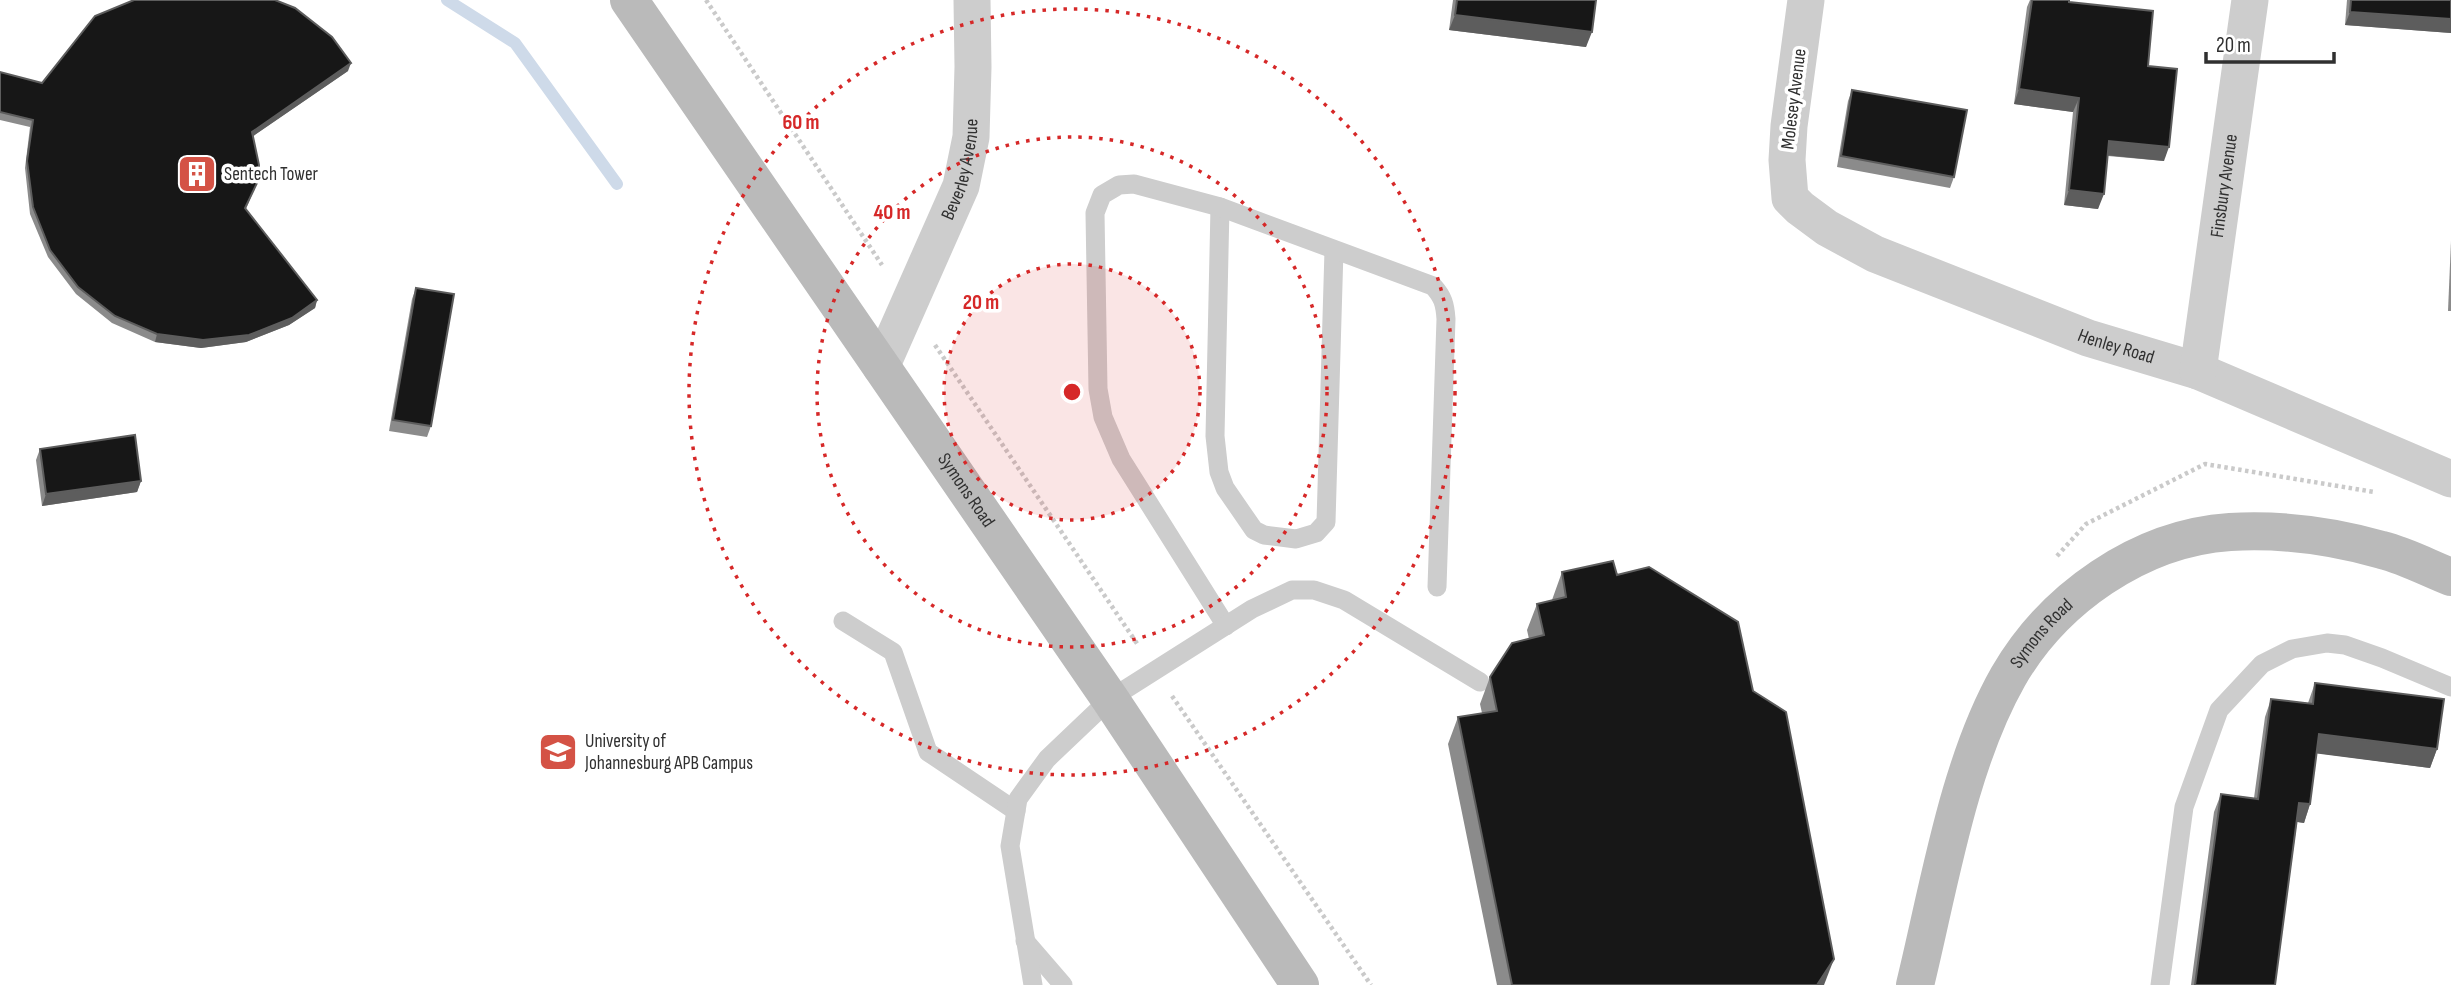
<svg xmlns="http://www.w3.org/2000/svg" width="2451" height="985" font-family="'Sofia Sans Condensed',sans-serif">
<rect width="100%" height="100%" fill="#fff"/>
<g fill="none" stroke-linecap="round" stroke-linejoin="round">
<path stroke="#cedae9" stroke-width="12" d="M447,0L515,43L617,184"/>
<g stroke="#cacaca" stroke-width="4.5" stroke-dasharray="3.5 3.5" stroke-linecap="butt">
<path d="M706,0L882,265"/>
<path d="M935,345L1138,645"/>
<path d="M2057,556L2086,524L2205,464L2374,492"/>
<path d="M1172,696L1371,985"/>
</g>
<g stroke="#cdcdcd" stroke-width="19">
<path d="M1220,207L1215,436L1219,472L1225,488L1254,530L1264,535L1296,539L1316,533L1326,522L1334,250"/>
<path d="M843,621L893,652L928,752L1016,811"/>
<path d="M1226,626L1121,459L1103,417L1098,389L1095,213L1102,195L1119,185L1134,184L1220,207L1433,286C1443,297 1445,304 1446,319L1437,587"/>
<path d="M1025,941L1063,985"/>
<path d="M1033,985L1010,846L1018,799L1047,759L1110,699L1252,609L1292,590H1314L1344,600L1480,682"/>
<path d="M2160,985L2184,807L2219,710L2262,664L2292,649L2327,643L2345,645L2382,658L2451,687"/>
</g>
<g stroke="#cdcdcd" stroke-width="37">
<path id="s1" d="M1806,0L1789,126L1787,160L1790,198L1800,208L1827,228L1875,254L2088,338L2198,371L2451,479"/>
<path id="s2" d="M881,367L961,186L971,137L973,67L972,0"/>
<path id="s3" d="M2198,371L2250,0"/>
</g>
<g stroke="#bababa" stroke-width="38">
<path id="s4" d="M629,0L1110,699L1300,985"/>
<path id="s5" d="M1915,985C1939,887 1958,765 2008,677C2053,599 2139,538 2230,532C2281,529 2333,536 2382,550C2406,556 2428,568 2451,577"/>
</g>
</g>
<g fill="#8b8b8b">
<path d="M1453,0H1596L1586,47L1449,30Z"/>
<path d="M2030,0H2069V2L2148,66L2164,161L2108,156L2098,209L2064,205L2073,112L2014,104L2027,7Z"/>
<path d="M2347,0H2451V33L2345,25Z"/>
<path d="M348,71L253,136L254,190L246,209L317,300L315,308L289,325L246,342L201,348L155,342L112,323L76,294L48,257L30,214L25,168L30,127L0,120V72L42,83Z"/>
<path d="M1852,90L1954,177L1950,188L1837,167L1848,101Z"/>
<path d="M2451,241V311H2448Z"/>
<path d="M416,288L431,426L427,437L389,431L412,299Z"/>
<path d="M40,449L141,481L137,492L42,506L36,460Z"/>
<path d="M1562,572L1617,575L1753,691L1824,985H1497L1448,744L1458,717L1482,713L1480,704L1490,677L1529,639L1527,630L1537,604L1552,600Z"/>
<path d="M2315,683L2437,749L2430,768L2317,753L2310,804L2304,823L2297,822L2275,985H2191L2214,812L2221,794L2254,798L2265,717L2271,699L2308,703Z"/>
</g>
<g fill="#5d5d5d">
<path d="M2350,12L2451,19V33L2345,25Z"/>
<path d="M1455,15L1592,32L1586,47L1449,30Z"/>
<path d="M351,63L348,71L249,139L252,132Z"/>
<path d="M2019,89L2079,98L2073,112L2014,104Z"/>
<path d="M2109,141L2169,147L2164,161L2104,155Z"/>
<path d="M2069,190L2104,194L2098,209L2064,205Z"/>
<path d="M317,300L315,308L289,325L246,342L201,348L155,342L157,334Z"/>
<path d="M141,481L137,492L42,506L46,494Z"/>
<path d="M2319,734L2437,749L2430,768L2313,753Z"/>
<path d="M2299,803L2310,804L2304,823L2292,821Z"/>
<path d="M1834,959L1824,985H1817Z"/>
</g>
<g fill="#171717" stroke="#5d5d5d" stroke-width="2">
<path d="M134,0H275L295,8L332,37L351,63L252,132L259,165L257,183L245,208L317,300L292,318L249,335L203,340L157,334L115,316L78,287L50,250L33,207L27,161L33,120L0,112V72L42,83L95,16Z"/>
<path d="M1457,0H1596L1592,32L1455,15Z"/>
<path d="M2032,0H2069V2L2153,11L2148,66L2177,69L2169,147L2109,141L2104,194L2069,190L2079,98L2019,89Z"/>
<path d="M2351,0H2451V19L2350,12Z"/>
<path d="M1852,90L1967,110L1954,177L1841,156Z"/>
<path d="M416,288L454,294L431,426L393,420Z"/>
<path d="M135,435L141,481L46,494L40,449Z"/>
<path d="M1613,561L1617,575L1649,567L1738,622L1753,691L1786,712L1834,959L1817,985H1512L1458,717L1497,711L1490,677L1512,643L1544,635L1537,604L1566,597L1562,572Z"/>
<path d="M2315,683L2444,699L2437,749L2319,734L2310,804L2299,803L2275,985H2195L2221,794L2258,799L2271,699L2313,704Z"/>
</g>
<circle cx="1072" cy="392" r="128" fill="#d62828" fill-opacity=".12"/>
<g fill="none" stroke="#d62828" stroke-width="3.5" stroke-dasharray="3.5 7">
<circle cx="1072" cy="392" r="128"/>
<circle cx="1072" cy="392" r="255"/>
<circle cx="1072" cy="392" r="383"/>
</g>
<defs>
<g id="building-square" transform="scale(2.0125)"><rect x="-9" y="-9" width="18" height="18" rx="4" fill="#d45245" stroke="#fff"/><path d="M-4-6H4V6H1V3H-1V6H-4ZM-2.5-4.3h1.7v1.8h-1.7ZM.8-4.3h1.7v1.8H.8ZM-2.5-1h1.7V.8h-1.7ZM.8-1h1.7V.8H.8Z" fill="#fff"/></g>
<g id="university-square" transform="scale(2.0125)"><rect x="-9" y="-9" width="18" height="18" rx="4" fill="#d45245" stroke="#fff"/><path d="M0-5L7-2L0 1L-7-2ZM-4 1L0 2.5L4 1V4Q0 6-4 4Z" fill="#fff"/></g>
</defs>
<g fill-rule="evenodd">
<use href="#building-square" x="197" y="174"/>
<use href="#university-square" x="558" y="752"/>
</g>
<g text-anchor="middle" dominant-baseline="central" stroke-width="7" stroke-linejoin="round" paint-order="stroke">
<g font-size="19" fill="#303030" stroke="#fff">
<text transform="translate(1794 99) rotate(-83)">Molesey Avenue</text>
<text stroke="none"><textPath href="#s2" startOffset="214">Beverley Avenue</textPath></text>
<text stroke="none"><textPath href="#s3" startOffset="187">Finsbury Avenue</textPath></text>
<text stroke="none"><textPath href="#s1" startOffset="560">Henley Road</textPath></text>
<text stroke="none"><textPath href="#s4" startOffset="595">Symons Road</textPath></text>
<text stroke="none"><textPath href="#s5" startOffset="378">Symons Road</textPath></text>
</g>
<g font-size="19" fill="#303030" stroke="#fff" text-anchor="start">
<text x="224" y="174">Sentech Tower</text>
<text x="585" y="741">University of<tspan x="585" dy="22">Johannesburg APB Campus</tspan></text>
</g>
</g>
<circle cx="1072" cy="392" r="10" fill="#d62828" stroke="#fff" stroke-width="3.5"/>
<g font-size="21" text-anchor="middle" font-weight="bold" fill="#d62828" stroke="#fff" stroke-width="7" stroke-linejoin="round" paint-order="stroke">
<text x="801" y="129">60 m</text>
<text x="892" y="219">40 m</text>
<text x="981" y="309">20 m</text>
</g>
<path d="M2206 52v10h128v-10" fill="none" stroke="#303030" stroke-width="3.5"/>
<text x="2216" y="52" font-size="21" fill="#303030" stroke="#ffffff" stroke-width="5" paint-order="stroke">20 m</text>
</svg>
